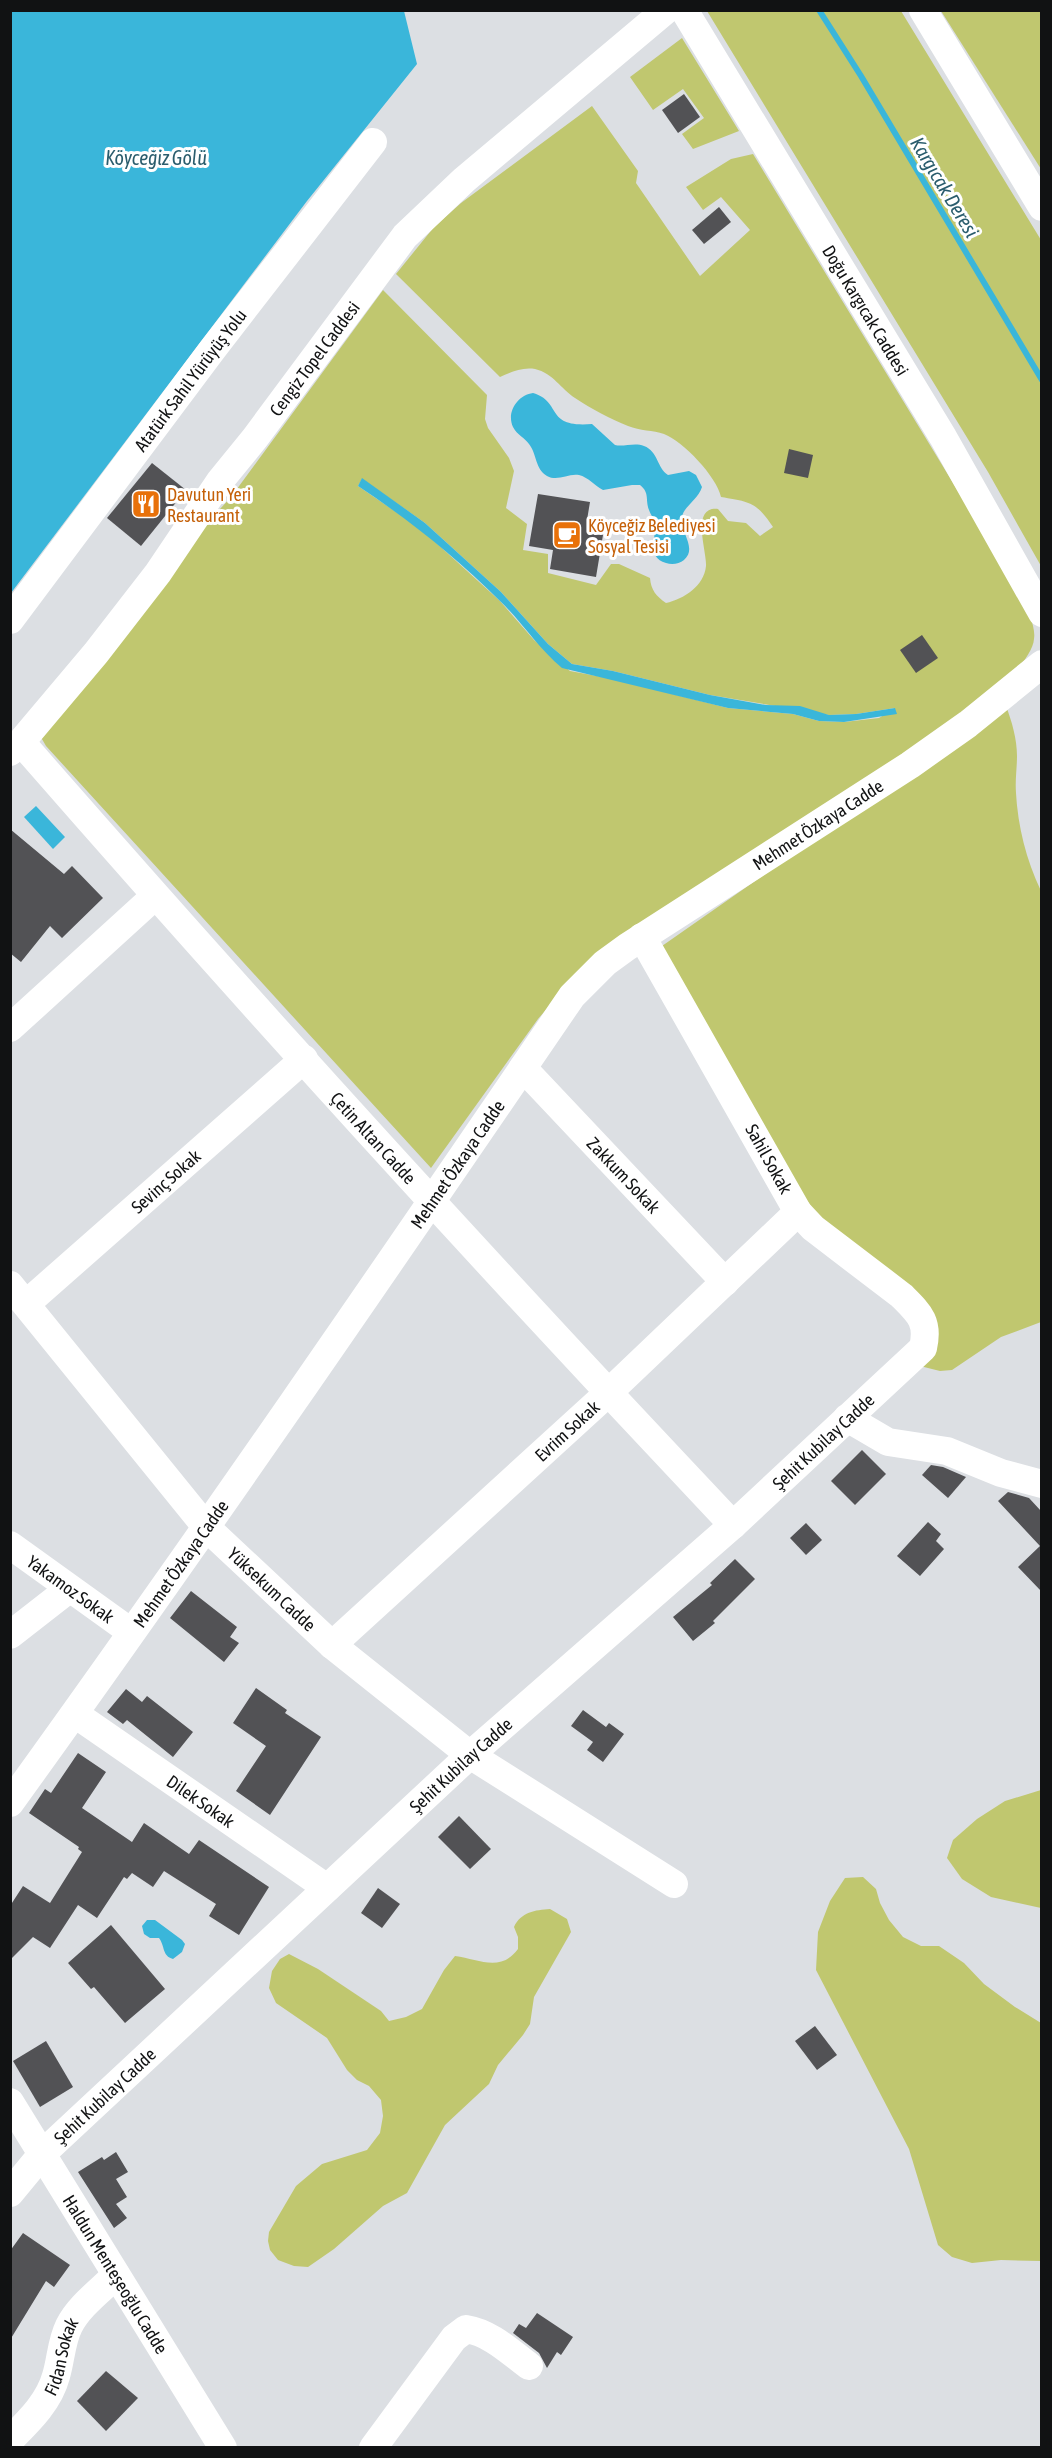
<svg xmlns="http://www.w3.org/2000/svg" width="1052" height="2458" font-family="'Asap Condensed',sans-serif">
<rect width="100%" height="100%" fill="#dcdfe3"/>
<g fill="#c0c76f" fill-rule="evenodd">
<path d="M707,11H901L1041,240V566L988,472Z"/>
<path d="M941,11H1041V169Z"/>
<path d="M682,38L739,131L693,149L682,134L704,118L683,89L653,110L630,77Z"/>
<path d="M592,106L638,171L636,183L700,276L750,230L721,197L703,210L686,187L731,159L753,154L1023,598C1027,610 1036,626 1034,639C1033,655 1010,677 1000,689L571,981L538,1019L431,1168L46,746L35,727L155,580L231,497L383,290L487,395L485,419L488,428L509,458L514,471L506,508L527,524L523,550L548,554V573L596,585L611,564H619L650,578C651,590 656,596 666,603C684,599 704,586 706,566C707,551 690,506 718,509L728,521L746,523L760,536L773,527C756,501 749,502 721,497C717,477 683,441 664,434C653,430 640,431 628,426C611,419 591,409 575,398C561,389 553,373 535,369C522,367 511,372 500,377L396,274L434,227L461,203ZM362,479L425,523L501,592L548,644L572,664L613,671L710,695L829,715L856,714L895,708L879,718L844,722L819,721L793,714L728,708L613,679L570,671L534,640L500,601L421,529L358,486Z"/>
<path d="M1006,706C1012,722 1017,739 1017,756C1017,768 1015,780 1016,793C1018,827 1026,859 1041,891V1322L1001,1337L952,1370L940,1371L920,1366L935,1340L819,1222L662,946Z"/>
<path d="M1041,1790V1908L991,1897L962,1879L947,1858L953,1840L977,1819L1005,1801Z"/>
<path d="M863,1877L876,1889L880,1903L889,1920L903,1937L921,1946H939L964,1963L984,1984L1015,2007L1041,2023V2261L1001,2260L972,2263L952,2257L938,2245L909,2149L816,1970L818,1932L830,1901L845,1878Z"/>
<path d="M550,1909L567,1919L571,1932L534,1997L530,2024L523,2035L498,2065L489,2084L445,2125L407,2193L383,2206L334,2249L308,2267L294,2266L278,2260L270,2250L268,2241L269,2232L296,2186L322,2164L367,2150L380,2133L383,2116L381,2100L369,2086L357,2080L347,2070L327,2038L276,2003L269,1988L272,1971L280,1959L289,1954L318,1969L381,2011L389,2021L406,2017L422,2009L444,1970L455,1956C479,1959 500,1973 518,1949V1937L514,1927C521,1912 535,1910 550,1909Z"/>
</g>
<g fill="#3ab6da">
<path d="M11,10L404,11L417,64L307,201L11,593Z"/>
<path d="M533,393C563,402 544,428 592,424L615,445C624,447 635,442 644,446C658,451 657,468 668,475L689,471L696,475L702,487C698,500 683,507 682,517C679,531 698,548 684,560C679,564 672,565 666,563C645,557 657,537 655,523C654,518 650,514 649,510C645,499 650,493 640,485H632L603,490C595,486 588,477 579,475C568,473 558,482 547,476C535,469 537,454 529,444C525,438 517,435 513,427C506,412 518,395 533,393Z"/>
<path d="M362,478L425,523L501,592L548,644L572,664L613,671L710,695L766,705L800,706L829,715L856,714L895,708L897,714L844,722L819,721L793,714L728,708L562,668C538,648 522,622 500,601C456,557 409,520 358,486Z"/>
<path d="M36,806L65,837L53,849L24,817Z"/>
<path d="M147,1920H155L182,1940L185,1944L182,1952L173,1959C162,1956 165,1946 159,1938H150L144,1934L142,1926Z"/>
</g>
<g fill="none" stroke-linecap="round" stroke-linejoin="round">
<path stroke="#3ab6da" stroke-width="6" d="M819,10L861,76L1042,380"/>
</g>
<g fill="#525255">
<path d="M684,94L700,117L678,133L662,110Z"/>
<path d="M719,207L731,222L704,244L692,230Z"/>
<path d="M789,449L813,455L808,478L784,473Z"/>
<path d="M152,463L186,490L141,546L107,518Z"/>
<path d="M538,494L590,502L587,520L605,523L596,577L550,569L553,550L529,546Z"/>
<path d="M922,635L938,658L916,673L900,650Z"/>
<path d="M10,829L64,874L72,866L103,898L62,938L50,926L21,962L10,953Z"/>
<path d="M862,1450L886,1474L855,1505L831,1481Z"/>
<path d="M931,1465L943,1467L966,1477L948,1498L922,1475Z"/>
<path d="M1008,1492L1029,1498L1041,1511V1591L1018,1567L1040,1546L998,1501Z"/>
<path d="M928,1522L941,1534L936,1541L944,1549L920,1576L897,1556Z"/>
<path d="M806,1523L822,1540L806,1555L790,1538Z"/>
<path d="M735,1559L755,1579L713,1621L715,1623L693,1641L673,1617L712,1585L710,1583Z"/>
<path d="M191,1591L237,1627L230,1637L239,1643L224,1662L170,1618Z"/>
<path d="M256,1688L287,1710L285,1713L321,1737L270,1815L236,1791L266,1746L233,1723Z"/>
<path d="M126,1689L142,1702L147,1696L193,1732L173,1757L127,1720L123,1724L107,1712Z"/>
<path d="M583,1710L606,1727L609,1723L624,1734L603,1762L587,1750L593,1742L571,1726Z"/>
<path d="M78,1753L106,1772L82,1808L132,1842L144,1823L189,1854L199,1840L269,1887L239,1935L209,1916L216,1904L164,1871L153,1887L132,1873L127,1879L124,1877L97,1918L78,1905L50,1948L33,1937L10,1960V1906L23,1886L50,1903L82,1852L78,1849L79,1847L29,1813L45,1789L51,1793Z"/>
<path d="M459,1816L491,1849L470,1869L438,1837Z"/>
<path d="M378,1888L400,1904L382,1928L361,1913Z"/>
<path d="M111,1925L165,1989L125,2023L94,1987L91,1989L68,1963Z"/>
<path d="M815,2026L837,2055L817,2070L795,2041Z"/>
<path d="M46,2041L73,2087L40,2107L13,2061Z"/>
<path d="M116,2152L128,2172L116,2179L127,2197L116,2204L127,2218L114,2228L78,2172L102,2157L104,2160Z"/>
<path d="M23,2233L70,2265L54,2287L46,2281L10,2340V2251Z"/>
<path d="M537,2313L573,2337L561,2355L557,2352L547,2368L539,2353L513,2333L519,2324L526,2328Z"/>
<path d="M106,2371L138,2398L106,2431L77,2401Z"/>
</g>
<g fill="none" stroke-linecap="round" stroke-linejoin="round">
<g stroke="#fff" stroke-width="28">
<path id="s1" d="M684,10L943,437L1042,613"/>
<path d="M923,10L1042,207"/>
<path id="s2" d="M10,620L212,350L373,142"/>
<path id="s3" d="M21,742C253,1008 491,1269 733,1525"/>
<path id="s4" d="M10,752L21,742L96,653L158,573L220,481L255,438L405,236L464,180L666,10"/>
<path d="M10,1028L155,896"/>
<path id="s5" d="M523,1068L725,1282"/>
<path id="s6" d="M10,1285L207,1528L332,1645L470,1755L674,1884"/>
<path id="s7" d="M26,1304L304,1059"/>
<path d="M847,1418L888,1442L947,1451L1001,1473L1042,1484"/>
<path id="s8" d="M10,1545L131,1632"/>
<path d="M10,1635L69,1589"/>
<path id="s9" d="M332,1645L608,1393L798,1212"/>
<path id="s10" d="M75,1714L327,1888"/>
<path id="s11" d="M10,1803C202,1537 387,1267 572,996L605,963L627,947L910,765L968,724L1042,664"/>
<path id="s12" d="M10,2102L223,2448"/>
<path id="s13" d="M10,2193L43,2153L470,1755L733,1525L923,1348C929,1322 920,1314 902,1296L813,1228L798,1212L642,937"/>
<path id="s14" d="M10,2440C29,2421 49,2402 56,2376C61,2360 61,2342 69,2326C79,2306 100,2291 116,2275"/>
<path d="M373,2448L454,2338L466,2329C491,2333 510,2352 529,2366"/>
</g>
</g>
<defs>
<g id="restaurant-square" transform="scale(1.5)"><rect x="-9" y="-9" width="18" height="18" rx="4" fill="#e8710a" stroke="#fff"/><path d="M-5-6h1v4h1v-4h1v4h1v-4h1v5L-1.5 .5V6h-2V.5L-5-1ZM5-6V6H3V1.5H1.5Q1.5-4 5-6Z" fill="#fff"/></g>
<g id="cafe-square" transform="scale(1.5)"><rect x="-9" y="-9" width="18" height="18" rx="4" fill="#e8710a" stroke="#fff"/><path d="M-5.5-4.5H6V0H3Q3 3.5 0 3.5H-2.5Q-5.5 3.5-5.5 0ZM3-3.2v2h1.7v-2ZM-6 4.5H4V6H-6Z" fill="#fff"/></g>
</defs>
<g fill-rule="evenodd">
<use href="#restaurant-square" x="146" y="504"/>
<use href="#cafe-square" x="567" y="535"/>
</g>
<g text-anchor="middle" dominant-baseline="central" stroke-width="6" stroke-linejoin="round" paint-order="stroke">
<g font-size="18" fill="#111213" stroke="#fff">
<text stroke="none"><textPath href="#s1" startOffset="351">Doğu Kargıcak Caddesi</textPath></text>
<text stroke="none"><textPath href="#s4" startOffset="498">Cengiz Topel Caddesi</textPath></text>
<text stroke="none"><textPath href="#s2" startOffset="300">Atatürk Sahil Yürüyüş Yolu</textPath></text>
<text stroke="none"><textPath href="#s11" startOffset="1284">Mehmet Özkaya Cadde</textPath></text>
<text stroke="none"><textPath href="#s3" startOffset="530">Çetin Altan Cadde</textPath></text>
<text transform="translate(769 1159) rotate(61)">Sahil Sokak</text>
<text stroke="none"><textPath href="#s11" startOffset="780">Mehmet Özkaya Cadde</textPath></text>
<text stroke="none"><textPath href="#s5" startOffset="147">Zakkum Sokak</textPath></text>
<text stroke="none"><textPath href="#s7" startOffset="186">Sevinç Sokak</textPath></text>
<text stroke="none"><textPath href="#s9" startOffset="318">Evrim Sokak</textPath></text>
<text stroke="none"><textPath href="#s13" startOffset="1108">Şehit Kubilay Cadde</textPath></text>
<text stroke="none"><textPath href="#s11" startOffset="294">Mehmet Özkaya Cadde</textPath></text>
<text stroke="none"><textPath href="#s8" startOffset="75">Yakamoz Sokak</textPath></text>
<text stroke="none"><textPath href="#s6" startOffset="402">Yüksekum Cadde</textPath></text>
<text stroke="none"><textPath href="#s13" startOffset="622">Şehit Kubilay Cadde</textPath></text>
<text stroke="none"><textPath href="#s10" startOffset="153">Dilek Sokak</textPath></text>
<text stroke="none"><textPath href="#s13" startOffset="136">Şehit Kubilay Cadde</textPath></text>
<text stroke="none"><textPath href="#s12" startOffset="202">Haldun Menteşeoğlu Cadde</textPath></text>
<text stroke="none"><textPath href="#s14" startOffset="100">Fidan Sokak</textPath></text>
</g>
<g font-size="18" fill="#c56008" stroke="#fff" text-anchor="start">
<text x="167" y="494">Davutun Yeri<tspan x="167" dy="21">Restaurant</tspan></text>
<text x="588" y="525">Köyceğiz Belediyesi<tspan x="588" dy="21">Sosyal Tesisi</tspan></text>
</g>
<g font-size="20" font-style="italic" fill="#2b5d6d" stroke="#fff">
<text x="156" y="157">Köyceğiz Gölü</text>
<text transform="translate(945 187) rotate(59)">Kargıcak Deresi</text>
</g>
</g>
<rect width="1052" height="2458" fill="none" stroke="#111213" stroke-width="24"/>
</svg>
